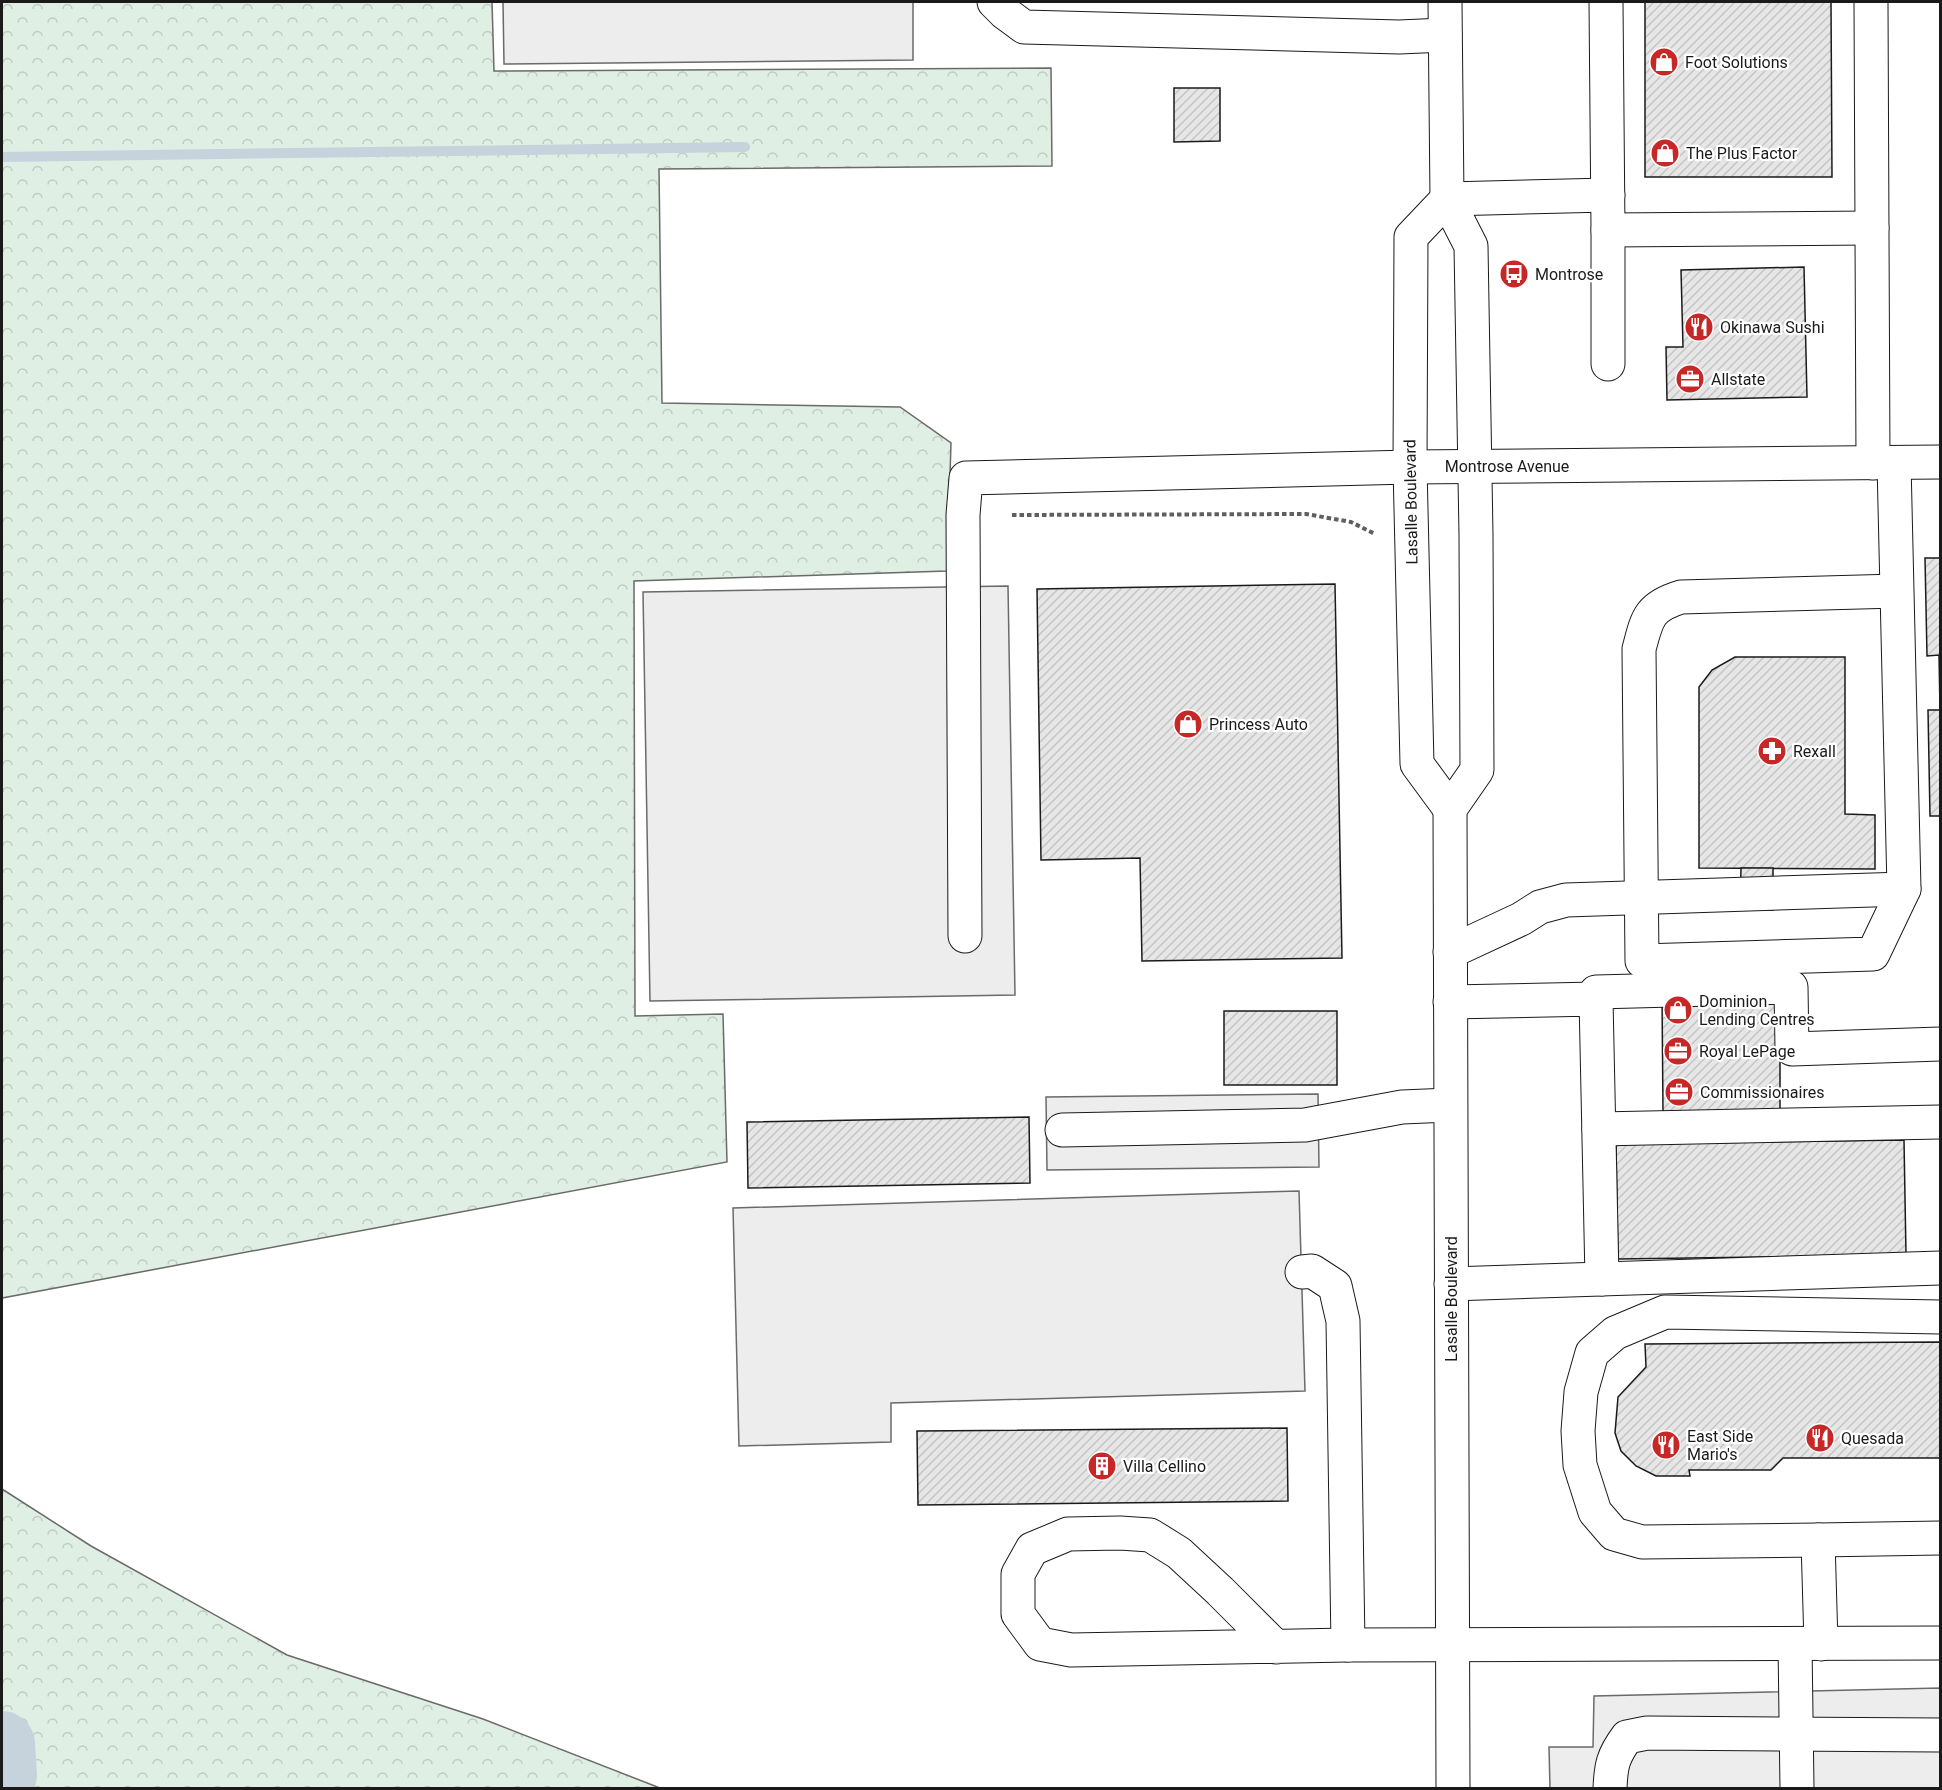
<svg xmlns="http://www.w3.org/2000/svg" width="1942" height="1790" font-family="Roboto,sans-serif">
<defs>
<pattern id="forest-crowns" width="20" height="18" patternUnits="userSpaceOnUse" patternTransform="scale(1.5)"><rect width="20" height="18" fill="#e0efe3"/><path d="M2 6a3 3 0 1 1 6 0M12 15a3 3 0 1 1 6 0" fill="none" stroke="#c0ccc2"/></pattern>
<pattern id="building-hatch" width="6" height="6" patternUnits="userSpaceOnUse" patternTransform="scale(1.5)"><rect width="6" height="6" fill="#e6e6e6"/><path d="M-1 1l2-2M0 6l6-6M5 7l2-2" fill="none" stroke="#c5c5c5"/></pattern>
</defs>
<rect width="100%" height="100%" fill="#fff"/>
<g fill="url(#forest-crowns)" stroke="#6a6a6a" stroke-width="1.5">
<path d="M2,2H492L494,71L1051,68L1052,166L659,169L662,403L900,407L951,443L947,571L634,581L635,1016L723,1014L727,1162L2,1298Z"/>
<path d="M2,1489L91,1546L287,1655L483,1719L660,1788H2Z"/>
</g>
<g fill="#ededed" stroke="#6a6a6a" stroke-width="1.5">
<path d="M503,2H913V60L504,64Z"/>
<path d="M1008,586L1015,995L650,1001L643,592Z"/>
<path d="M1318,1094L1319,1167L1047,1170L1046,1097Z"/>
<path d="M1299,1191L1305,1391L891,1403V1442L739,1446L733,1208Z"/>
<path d="M1940,1688V1788H1550L1549,1747H1593L1594,1696Z"/>
</g>
<g fill="none" stroke-linecap="round" stroke-linejoin="round">
<path stroke="#c6d2dc" stroke-width="10" d="M2,157L745,147"/>
<path stroke="#c6d2dc" stroke-width="66" d="M2,1744L4,1775L2,1781"/>
</g>
<g fill="url(#building-hatch)" stroke="#1a1a1a" stroke-width="1.5">
<path d="M1645,2H1831L1832,177H1645Z"/>
<path d="M1174,88H1220V141L1174,142Z"/>
<path d="M1804,267L1807,397L1667,400L1666,347H1683L1681,270Z"/>
<path d="M1925,558H1940V816H1930L1928,710H1940L1939,655L1927,656Z"/>
<path d="M1335,584L1342,958L1142,961L1140,858L1041,860L1037,589Z"/>
<path d="M1735,657H1845V814L1875,815V869L1699,868V687L1712,670Z"/>
<path d="M1741,868H1773V910L1740,909Z"/>
<path d="M1662,995H1780V1111L1663,1112Z"/>
<rect x="1224" y="1011" width="113" height="74"/>
<path d="M1029,1117L1030,1183L748,1188L747,1122Z"/>
<path d="M1904,1140L1906,1255L1618,1259L1616,1144Z"/>
<path d="M1940,1342V1458H1783L1771,1470H1689L1690,1476H1656L1636,1466L1621,1451L1615,1433L1618,1397L1646,1367L1645,1344Z"/>
<path d="M1287,1428L1288,1501L918,1505L917,1431Z"/>
</g>
<g fill="none" stroke-linecap="round" stroke-linejoin="round">
<g stroke="#1a1a1a" stroke-width="35">
<g id="minor">
<path d="M994,2L1005,13L1024,27L1399,37L1445,35"/>
<path d="M1606,2L1608,230L1872,228"/>
<path d="M1871,2L1873,463"/>
<path d="M1447,199L1608,195"/>
<path d="M1608,364V230"/>
<path d="M1894,463L1897,591L1681,597C1648,607 1647,619 1639,649L1642,961L1873,954L1904,889L1897,591"/>
<path d="M965,936L963,515L966,478L1410,467L1940,462"/>
<path d="M1450,952L1521,919L1540,907L1566,900L1904,889"/>
<path d="M1596,999V992L1791,987L1792,1049L1940,1044"/>
<path d="M1450,1002L1596,999L1602,1279"/>
<path d="M1599,1129L1940,1122"/>
<path d="M1062,1130L1305,1125L1402,1107L1450,1105"/>
<path d="M1302,1272L1312,1271L1335,1286L1343,1321L1348,1645"/>
<path d="M1451,1284L1940,1268"/>
<path d="M1818,1540L1642,1542L1614,1534L1595,1512L1580,1465L1578,1431L1581,1392L1592,1353L1615,1333L1665,1312L1940,1317"/>
<path d="M1795,1644L1797,1788"/>
<path d="M1821,1644L1818,1540L1940,1538"/>
<path d="M1276,1647L1220,1591L1179,1553L1150,1535L1120,1533L1068,1534L1032,1549L1018,1574V1614L1040,1644L1071,1650L1348,1645L1940,1643"/>
<path d="M1610,1788C1611,1765 1613,1756 1627,1737L1647,1733L1940,1735"/>
</g>
</g>
<g stroke="#1a1a1a" stroke-width="35">
<g id="major">
<path d="M1445,2L1447,199L1471,246L1476,535L1477,770L1450,809L1453,1788"/>
<path d="M1447,199L1411,237L1410,467L1417,764L1450,809"/>
</g>
</g>
<path stroke="#5f5f5f" stroke-width="4" stroke-dasharray="4.5 3" stroke-linecap="butt" d="M1012,515L1306,514L1351,522L1375,534"/>
<use href="#minor" stroke="#fff" stroke-width="33"/>
<use href="#major" stroke="#fff" stroke-width="33"/>
</g>
<defs>
<g id="shop-disc" transform="scale(1.5)"><circle r="9.5" fill="#c62828" stroke="#fff"/><path d="M-5-2.5h2.3a2.7 3.5 0 0 1 5.4 0H5L5.5 6h-11ZM-1.5-2.5h3a1.5 2.3 0 0 0-3 0Z" fill="#fff"/></g>
<g id="bus-disc" transform="scale(1.5)"><circle r="9.5" fill="#c62828" stroke="#fff"/><path d="M-5-6H5V4H4V6H2V4H-2V6H-4V4H-5ZM-3.5-4V0h7V-4ZM-3.5 1.2v1.5H-2V1.2ZM2 1.2v1.5H3.5V1.2Z" fill="#fff"/></g>
<g id="restaurant-disc" transform="scale(1.5)"><circle r="9.5" fill="#c62828" stroke="#fff"/><path d="M-5-6h1v4h1v-4h1v4h1v-4h1v5L-1.5 .5V6h-2V.5L-5-1ZM5-6V6H3V1.5H1.5Q1.5-4 5-6Z" fill="#fff"/></g>
<g id="office-disc" transform="scale(1.5)"><circle r="9.5" fill="#c62828" stroke="#fff"/><path d="M-6-3h4V-5.5h4V-3h4V5H-6ZM-1-4.5V-3h2v-1.5ZM-6 0V1H6V0Z" fill="#fff"/></g>
<g id="pharmacy-disc" transform="scale(1.5)"><circle r="9.5" fill="#c62828" stroke="#fff"/><path d="M-2-6h4v4h4v4h-4v4h-4v-4h-4v-4h4Z" fill="#fff"/></g>
<g id="building-disc" transform="scale(1.5)"><circle r="9.5" fill="#c62828" stroke="#fff"/><path d="M-4-6H4V6H1V3H-1V6H-4ZM-2.5-4.3h1.7v1.8h-1.7ZM.8-4.3h1.7v1.8H.8ZM-2.5-1h1.7V.8h-1.7ZM.8-1h1.7V.8H.8Z" fill="#fff"/></g>
</defs>
<g fill-rule="evenodd">
<use href="#shop-disc" x="1664" y="62"/>
<use href="#shop-disc" x="1665" y="153"/>
<use href="#bus-disc" x="1514" y="274"/>
<use href="#restaurant-disc" x="1699" y="327"/>
<use href="#office-disc" x="1690" y="379"/>
<use href="#shop-disc" x="1188" y="724"/>
<use href="#pharmacy-disc" x="1772" y="751"/>
<use href="#shop-disc" x="1678" y="1010"/>
<use href="#office-disc" x="1678" y="1051"/>
<use href="#office-disc" x="1679" y="1092"/>
<use href="#restaurant-disc" x="1820" y="1438"/>
<use href="#restaurant-disc" x="1666" y="1445"/>
<use href="#building-disc" x="1102" y="1466"/>
</g>
<g text-anchor="middle" dominant-baseline="central" stroke-width="4.5" stroke-linejoin="round" paint-order="stroke">
<g font-size="16" fill="#1a1a1a" stroke="#fff" text-anchor="start">
<text x="1685" y="62">Foot Solutions</text>
<text x="1686" y="153">The Plus Factor</text>
<text x="1535" y="274">Montrose</text>
<text x="1720" y="327">Okinawa Sushi</text>
<text x="1711" y="379">Allstate</text>
<text x="1209" y="724">Princess Auto</text>
<text x="1793" y="751">Rexall</text>
<text x="1699" y="1001">Dominion<tspan x="1699" dy="18">Lending Centres</tspan></text>
<text x="1699" y="1051">Royal LePage</text>
<text x="1700" y="1092">Commissionaires</text>
<text x="1687" y="1436">East Side<tspan x="1687" dy="18">Mario's</tspan></text>
<text x="1841" y="1438">Quesada</text>
<text x="1123" y="1466">Villa Cellino</text>
</g>
<g font-size="16" fill="#1a1a1a" stroke="#fff">
<text x="1507" y="466">Montrose Avenue</text>
<text transform="translate(1411 502) rotate(-91)">Lasalle Boulevard</text>
<text transform="translate(1451 1299) rotate(-90)">Lasalle Boulevard</text>
</g>
</g>
<rect width="1942" height="1790" fill="none" stroke="#1a1a1a" stroke-width="6"/>
</svg>
